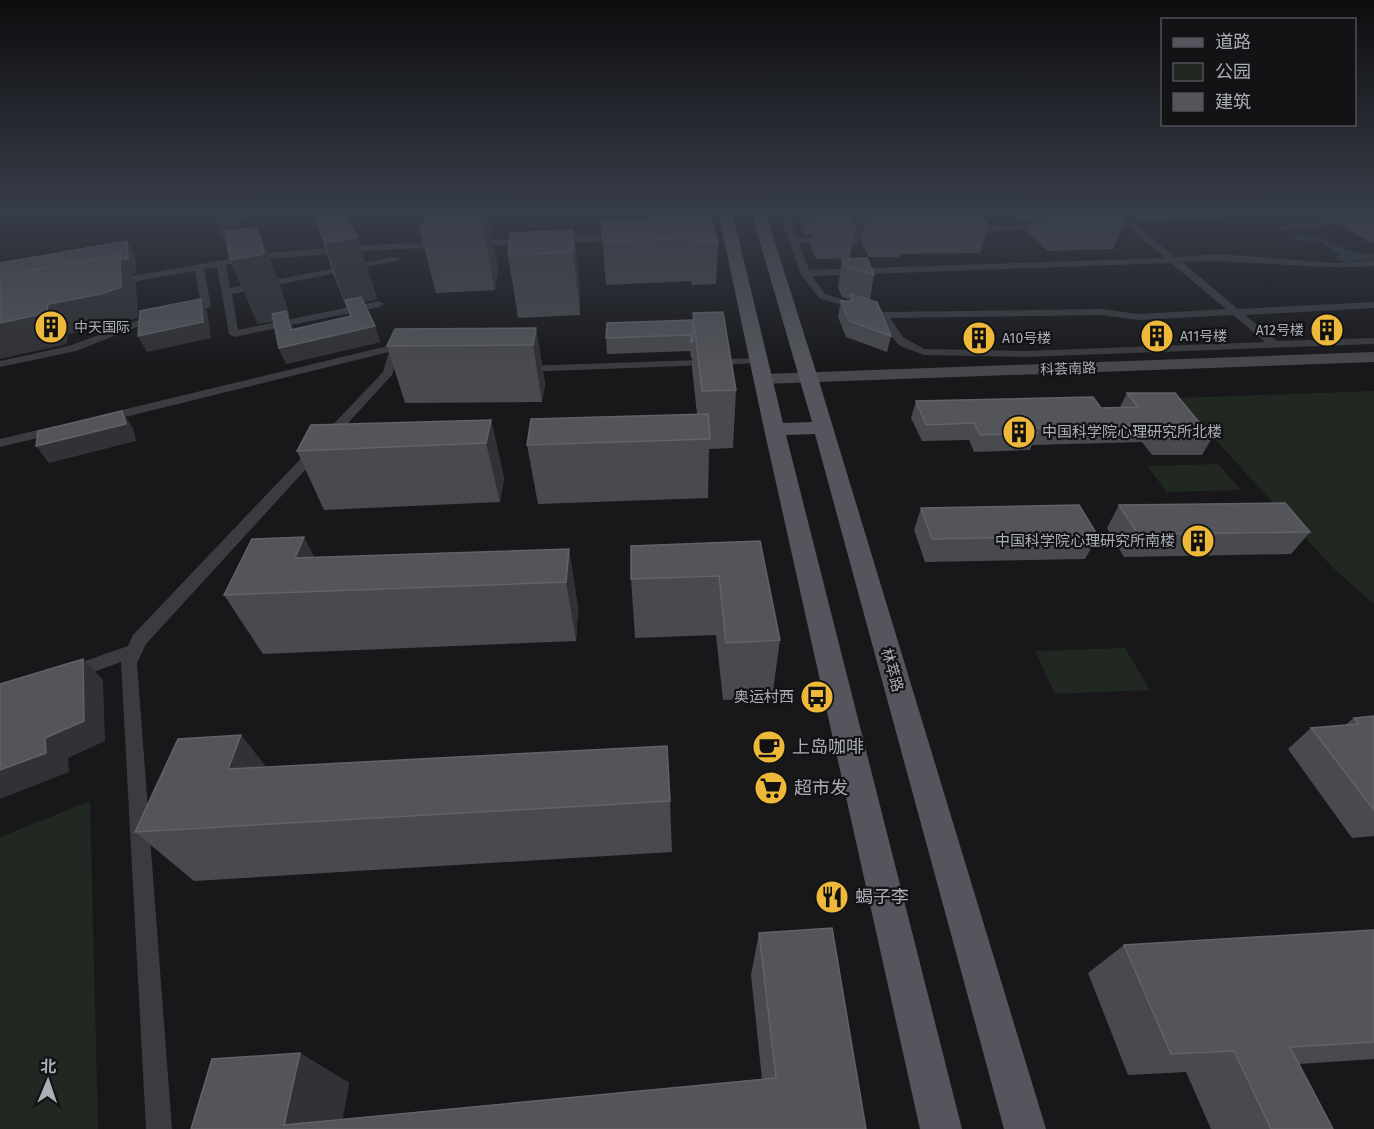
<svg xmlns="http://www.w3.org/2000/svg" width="1374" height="1129" font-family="'Fira Sans','Noto Sans SC',sans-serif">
<rect width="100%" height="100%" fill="#18181a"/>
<g fill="#202821">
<path d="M1374,391V604L1333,568L1177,398Z"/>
<path d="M1218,464L1241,490L1167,492L1147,466Z"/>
<path d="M1125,648L1150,690L1055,694L1035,651Z"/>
<path d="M90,801L98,1129H0V837Z"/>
</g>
<g fill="#2e363d">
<path d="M1103,211L1140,214L1174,213L1186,218L1168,222H1137L1132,218L1109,217Z"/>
<path d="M1290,236C1325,231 1344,256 1374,254V259L1352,261L1353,263L1331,259H1337L1335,256H1340L1322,242L1297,240Z"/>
</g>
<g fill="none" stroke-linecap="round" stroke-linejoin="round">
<path fill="#2e363d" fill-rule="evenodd" d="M1170,211H1222L1225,215L1222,219C1207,223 1186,222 1171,218L1169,214Z"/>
<g fill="#3b3b40" fill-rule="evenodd">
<path d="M779,211H787L797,238L847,236L881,230L885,233L847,242L799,243L809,270L1165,258L1129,228L1099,227V223L1102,222L1134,223L1175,257L1219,254L1337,263L1374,260V266C1310,271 1246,258 1182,262L1238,309L1374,302V308L1245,315L1277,341L1374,338V344L1025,357L924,355L900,346L891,336L879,317L819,298L800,273ZM1171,263L1226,309L1138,314L1102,309L884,312L825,294L812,276ZM1102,315L1138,320L1233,315L1265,342L1025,351L924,349L903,337L890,318Z"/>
<path d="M1374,214V218L1282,231L1278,228L1282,225Z"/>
<path d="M1052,223L1056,226L1055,228L968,233L964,230L968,227Z"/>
<path d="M625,236V240L622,241L553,243L549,240L553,237Z"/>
<path d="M529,238L533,241L532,243L472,247L468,244L472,241Z"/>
<path d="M442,242L446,245L445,247L364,251L257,260L226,265L230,288L395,257L400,260L232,294L238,330L379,301L384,304L379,307L234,337L229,334L217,267L204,269L211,307L187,314L183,313V309L201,305L195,271L115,285L110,282L115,279L257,254L364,245Z"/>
<path d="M153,315L162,317L76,351L0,367V361L69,346Z"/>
<path d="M396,344L401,347L392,375L146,644L137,663L172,1129H146L121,662L71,680L65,678L62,673L65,668L128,646L133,635L383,372L389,352L105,422L99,418L101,415Z"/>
<path d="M759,358L763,359V363L523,372L517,369L523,366Z"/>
<path d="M55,426L61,430L59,433L0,447V439Z"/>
</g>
<path fill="#47484e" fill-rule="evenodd" d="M1374,352V362L763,384L757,383L754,379L757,375L763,374Z"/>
<path fill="#55565d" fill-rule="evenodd" d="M718,211H732L783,423L812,422L751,211H765L818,378L1046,1129H1004L815,434L786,435L962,1129H920L764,429Z"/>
</g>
<g fill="#494a4f">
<path d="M215,211H252L231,231L257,227L281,288L290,317H288L293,329L350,316L334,276L314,215L345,212L357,237L377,299L363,302L375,326L380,342L286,364L279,348L273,321L258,324L230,260L226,236L224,238L217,224Z"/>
<path d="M487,211L498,269L495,290L436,293L420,232Z"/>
<path d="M647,211H708L718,242L716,284L692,285L691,281L606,285L601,222L655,220V219H647Z"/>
<path d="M799,211H977L988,225L980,253L900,254L899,257H869L861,242L863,231L859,232L857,243L852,245L850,258L816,259L810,245L812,235H806L798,216Z"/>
<path d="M1008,211H1113L1125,221L1113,249L1047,251L1029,233L1033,222L1019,223Z"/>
<path d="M1316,211H1374V243H1371L1340,225L1346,215L1327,217Z"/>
<path d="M573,230L580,291V315L518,318L508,255Z"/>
<path d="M842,259L874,275L870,300L891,336L887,352L846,337L838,317L841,301H849V299L842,297L838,288Z"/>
<path d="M693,313L736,390L733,448L709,449L708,498L538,504L527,445L697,414L692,368V358H691L690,351L607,354L606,338L693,320Z"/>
<path d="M536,328L545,384L542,402L405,403L387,346Z"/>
<path d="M1127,393L1212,438L1202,455H1152L1142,442L1032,445L1030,450L974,452L969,440L922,441L911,418L916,401L1101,408L1120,407Z"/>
<path d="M491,420L504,478L500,502L324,510L297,451Z"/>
<path d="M1119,505L1310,532L1291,554L1124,557L1107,528Z"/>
<path d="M921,508L1098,536L1085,559L925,562L914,530Z"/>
<path d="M760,541L780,640L772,698L723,700L716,635L635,638L631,579Z"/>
<path d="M569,549L578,608L576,641L263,654L224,595L315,558Z"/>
<path d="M1374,716V836L1352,838L1288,749L1311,728L1345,725L1354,718Z"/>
<path d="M266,767L670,801L672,852L194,881L135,832Z"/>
<path d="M1374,930V1059L1299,1064L1333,1129H1211L1186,1072L1128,1075L1088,973L1124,945Z"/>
<path d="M759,933L866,1129H191L300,1053L349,1083L342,1119L762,1079L751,975Z"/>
</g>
<g fill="#313235">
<path d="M231,211H252L224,238L217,224Z"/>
<path d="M487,211L498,269L495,290L483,229Z"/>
<path d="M869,211H905L866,215L863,231L859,232L857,243L852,245L855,230H847L850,214Z"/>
<path d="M1330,211H1348L1346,215L1327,217Z"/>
<path d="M257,227L281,288L290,317H288L292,327L297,344L375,326L380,342L286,364L279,348L291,330L288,318L258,324L230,260Z"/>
<path d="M573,230L580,291V315L573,252Z"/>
<path d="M357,237L377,299L346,305L325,243Z"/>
<path d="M127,241L135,256L136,274H131L136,284L138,317L119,324L68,334L67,344L0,359V323L48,304L120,255Z"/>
<path d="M201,299L208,315L211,338L147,352L138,336Z"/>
<path d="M536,328L545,384L542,402L533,345Z"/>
<path d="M122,411L133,428L136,441L49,463L36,446Z"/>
<path d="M491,420L504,478L500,502L486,443Z"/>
<path d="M304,537L332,591L295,558Z"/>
<path d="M569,549L578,608L576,641L566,582Z"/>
<path d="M83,659L103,680L105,741L68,758L69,772L0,799V770L45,738Z"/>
<path d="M241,735L285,790L228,769Z"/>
<path d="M300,1053L349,1083L341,1129L284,1125Z"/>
</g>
<g fill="#54555a" stroke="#616369" stroke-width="1.5">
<path d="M215,211H231L217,224Z"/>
<path d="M438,211H487L483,229L420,232L427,212Z"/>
<path d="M655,211H708L718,242L693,243L692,238L603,242L601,222L657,220Z"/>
<path d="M807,211H869L850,214L809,215Z"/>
<path d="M891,211H977L988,225L905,226V229H874L866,215Z"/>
<path d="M1044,211H1113L1125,221L1056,223Z"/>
<path d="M345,212L357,237L325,243L314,215Z"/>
<path d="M861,215L850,220L855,230H819L814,217Z"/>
<path d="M257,227L264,254L230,260L225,232Z"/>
<path d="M573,230V252L508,255L510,233Z"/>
<path d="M127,241L128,259H123L120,255L0,276V263Z"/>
<path d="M120,255L121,287L101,294L48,304L47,313L0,323V276Z"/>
<path d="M867,258L874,275L846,267L842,259Z"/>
<path d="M850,294L877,302L891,336L849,321L841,301H853Z"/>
<path d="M361,297L375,326L279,348L272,314L286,311L291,330L351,316L345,300Z"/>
<path d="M201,299L203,322L138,336L140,311Z"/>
<path d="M723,312L736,390L702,391L693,313Z"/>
<path d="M693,320V342H691V335L606,338L607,323Z"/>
<path d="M536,328L533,345L387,346L395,329Z"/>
<path d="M1127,393H1175L1212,438H1161L1151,425L1034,428L1037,433L980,435L974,423L926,425L916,401L1093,397L1101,408L1138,407Z"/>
<path d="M122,411L126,424L36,446L38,431Z"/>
<path d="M708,414L710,439L527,445L531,419Z"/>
<path d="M491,420L486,443L297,451L311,425Z"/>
<path d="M1285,503L1310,532L1138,534L1119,505Z"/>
<path d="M1079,505L1098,536L932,539L921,508Z"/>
<path d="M304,537L295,558L569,549L566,582L224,595L252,539Z"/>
<path d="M760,541L780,640L726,643L719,576L631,579V546Z"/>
<path d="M83,659L84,721L45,738L46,753L0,770V684Z"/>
<path d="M1374,716V810L1311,728L1359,724L1354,718Z"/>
<path d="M241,735L228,769L667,746L670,801L135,832L178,739Z"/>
<path d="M832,928L866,1129H191L212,1059L300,1053L284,1125L776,1078L759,933Z"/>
<path d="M1374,930V1042L1290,1047L1333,1129H1271L1234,1051L1171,1054L1124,945Z"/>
</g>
<linearGradient id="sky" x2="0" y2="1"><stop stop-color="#0d0d0e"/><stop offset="0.57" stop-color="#373d49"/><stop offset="1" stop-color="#373d49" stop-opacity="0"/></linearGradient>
<rect width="1374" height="369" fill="url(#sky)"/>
<defs>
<g id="building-disc" transform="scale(1.725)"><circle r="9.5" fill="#eeb83b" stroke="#131315"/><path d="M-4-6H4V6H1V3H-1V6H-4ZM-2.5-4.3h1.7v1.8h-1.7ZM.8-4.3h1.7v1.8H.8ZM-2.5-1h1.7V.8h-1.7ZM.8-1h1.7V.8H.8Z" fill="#111"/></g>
<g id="bus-disc" transform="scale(1.725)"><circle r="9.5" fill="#eeb83b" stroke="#131315"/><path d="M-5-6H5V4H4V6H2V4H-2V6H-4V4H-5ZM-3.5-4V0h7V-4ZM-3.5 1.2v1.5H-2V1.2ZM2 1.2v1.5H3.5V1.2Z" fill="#111"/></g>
<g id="cafe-disc" transform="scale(1.725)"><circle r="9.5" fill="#eeb83b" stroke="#131315"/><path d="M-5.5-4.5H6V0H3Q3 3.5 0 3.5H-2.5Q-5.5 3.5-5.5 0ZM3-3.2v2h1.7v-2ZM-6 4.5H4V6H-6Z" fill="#111"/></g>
<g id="supermarket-disc" transform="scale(1.725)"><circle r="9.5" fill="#eeb83b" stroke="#131315"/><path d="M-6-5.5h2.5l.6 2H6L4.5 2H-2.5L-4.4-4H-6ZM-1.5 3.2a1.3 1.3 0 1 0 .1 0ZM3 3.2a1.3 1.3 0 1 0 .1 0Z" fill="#111"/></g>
<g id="restaurant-disc" transform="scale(1.725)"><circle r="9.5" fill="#eeb83b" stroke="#131315"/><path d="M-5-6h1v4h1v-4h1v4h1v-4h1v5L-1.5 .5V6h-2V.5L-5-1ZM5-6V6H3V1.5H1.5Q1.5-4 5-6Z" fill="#111"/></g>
</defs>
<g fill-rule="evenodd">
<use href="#building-disc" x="51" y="327"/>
<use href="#building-disc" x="1327" y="330"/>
<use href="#building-disc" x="1157" y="336"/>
<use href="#building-disc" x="979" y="338"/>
<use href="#building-disc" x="1019" y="432"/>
<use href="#building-disc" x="1198" y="541"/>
<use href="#bus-disc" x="817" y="697"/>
<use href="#cafe-disc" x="769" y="747"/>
<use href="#supermarket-disc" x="771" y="788"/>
<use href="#restaurant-disc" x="832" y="897"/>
</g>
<g text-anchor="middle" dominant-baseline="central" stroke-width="4.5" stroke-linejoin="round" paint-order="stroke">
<g font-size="14" fill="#aaaeb9" stroke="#131315" text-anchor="start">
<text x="74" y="327">中天国际</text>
<text x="1304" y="330" text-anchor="end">A12号楼</text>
<text x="1180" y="336">A11号楼</text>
<text x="1002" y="338">A10号楼</text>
</g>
<g font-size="14" fill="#aaaeb9" stroke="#131315">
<text transform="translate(1068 369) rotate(-2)">科荟南路</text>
</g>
<g font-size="15" fill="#aaaeb9" stroke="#131315" text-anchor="end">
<text x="1042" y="432" text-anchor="start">中国科学院心理研究所北楼</text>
<text x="1175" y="541">中国科学院心理研究所南楼</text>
<text x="794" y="697">奥运村西</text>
</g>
<g font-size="15" fill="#aaaeb9" stroke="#131315">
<text transform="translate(892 670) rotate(74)">林萃路</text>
</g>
<g font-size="18" fill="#aaaeb9" stroke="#131315" text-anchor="start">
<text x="792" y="747">上岛咖啡</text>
<text x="794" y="788">超市发</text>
<text x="855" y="897">蝎子李</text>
</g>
</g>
<rect x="1161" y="18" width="195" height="108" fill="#131315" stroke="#4f5157" stroke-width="1.5"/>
<rect x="1173" y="38" width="30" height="9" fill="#55565d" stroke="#4f5157" stroke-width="1.5"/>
<text x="1215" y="48" font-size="18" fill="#aaaeb9">道路</text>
<rect x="1173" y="63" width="30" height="18" fill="#202821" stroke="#4f5157" stroke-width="1.5"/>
<text x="1215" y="78" font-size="18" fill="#aaaeb9">公园</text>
<rect x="1173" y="93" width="30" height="18" fill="#54555a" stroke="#4f5157" stroke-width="1.5"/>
<text x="1215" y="108" font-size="18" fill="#aaaeb9">建筑</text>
<g transform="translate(48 1081) rotate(2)" stroke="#131315" stroke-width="4.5" paint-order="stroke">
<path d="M0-4.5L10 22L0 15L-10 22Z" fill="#aaaeb9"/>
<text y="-9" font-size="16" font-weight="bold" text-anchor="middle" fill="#aaaeb9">北</text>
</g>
</svg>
